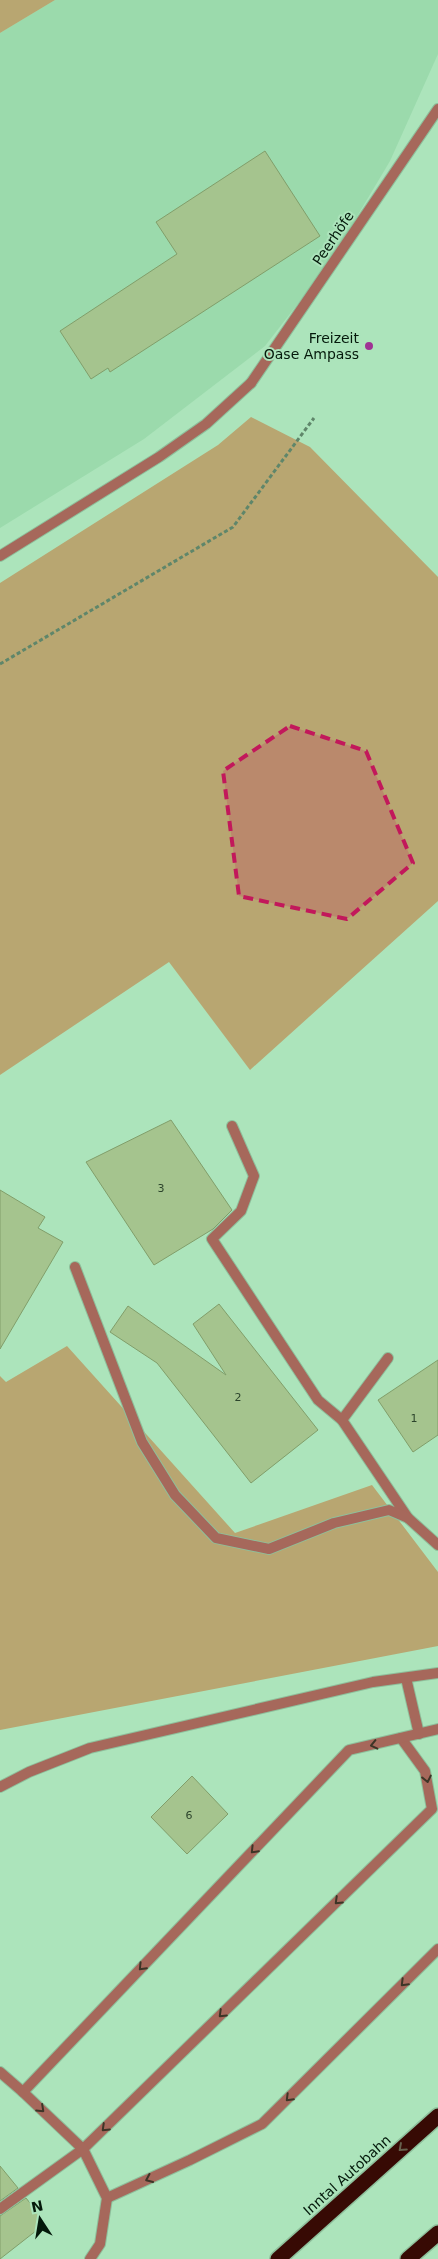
<svg xmlns="http://www.w3.org/2000/svg" width="438" height="2259" font-family="'DejaVu Sans',sans-serif">
<rect width="100%" height="100%" fill="#ace4bb"/>
<path fill="#9bdaac" d="M55,0H438V54L390,161L328,265L265,346L144,439L0,528V33Z"/>
<g fill="#b8a671">
<path d="M0,0H55L0,33Z"/>
<path d="M251,417L310,447L438,577V901L250,1070L169,962L0,1075V583L218,445Z"/>
<path d="M67,1346L235,1533L372,1485L438,1572V1646L0,1730V1376L6,1382Z"/>
</g>
<g fill="#a5c48e" stroke="#819e6a">
<path d="M265,151L320,236L110,372L108,368L91,379L60,331L177,254L156,222Z"/>
<path d="M171,1120L232,1210L213,1229L154,1265L86,1162Z"/>
<path d="M0,1190L45,1217L38,1228L63,1242L0,1349Z"/>
<path d="M219,1304L318,1430L251,1483L157,1363L110,1332L128,1306L226,1375L193,1324Z"/>
<path d="M438,1360V1435L413,1452L378,1400Z"/>
<path d="M192,1776L228,1814L187,1854L151,1817Z"/>
<path d="M0,2166L18,2188L0,2201Z"/>
<path d="M26,2198L46,2223L0,2259V2216Z"/>
</g>
<g fill="none" stroke-linecap="round" stroke-linejoin="round">
<g stroke="#8ebf9b" stroke-width="12">
<g id="lane">
<path d="M0,556L159,457L206,424L251,383"/>
<path d="M232,1126L254,1176L241,1211L212,1239L318,1400L342,1420L408,1518"/>
<path d="M75,1267L142,1442L175,1495L216,1538L269,1549L334,1523L389,1510L408,1518L438,1545"/>
<path d="M342,1420L388,1358"/>
<path d="M406,1678L419,1734"/>
<path d="M0,1787L29,1772L90,1748L373,1682L438,1673"/>
<path d="M0,2072L23,2092"/>
<path d="M107,2198L190,2160L262,2124L438,1949"/>
<path d="M0,2209L83,2149L432,1809L425,1771L401,1738"/>
<path d="M90,2259L100,2244L107,2198L83,2149L23,2092L349,1750L438,1729"/>
</g>
</g>
<g stroke="#8ebf9b" stroke-width="12">
<path id="street" d="M251,383L438,109"/>
</g>
<g stroke="#8ebf9b" stroke-width="18">
<g id="highway">
<path d="M278,2259L438,2116"/>
<path d="M408,2259L438,2233"/>
</g>
</g>
<path stroke="#5f866a" stroke-width="3" stroke-dasharray="4 2.5" stroke-linecap="butt" d="M0,664L233,527L314,418"/>
<use href="#lane" stroke="#a6685b" stroke-width="10"/>
<use href="#street" stroke="#a6685b" stroke-width="10"/>
<use href="#highway" stroke="#370a04" stroke-width="15"/>
</g>
<defs><path id="oneway-chevron" d="M-2-3.5L2.5 0L-2 3.5" fill="none" stroke-width="1.6" stroke-linecap="round" stroke-linejoin="round" transform="scale(1.25)"/></defs>
<g stroke="#3d3527">
<use href="#oneway-chevron" transform="translate(374 1745) rotate(167)"/>
<use href="#oneway-chevron" transform="translate(427 1779) rotate(78)"/>
<use href="#oneway-chevron" transform="translate(254 1850) rotate(134)"/>
<use href="#oneway-chevron" transform="translate(338 1901) rotate(136)"/>
<use href="#oneway-chevron" transform="translate(142 1967) rotate(134)"/>
<use href="#oneway-chevron" transform="translate(404 1983) rotate(135)"/>
<use href="#oneway-chevron" transform="translate(222 2014) rotate(136)"/>
<use href="#oneway-chevron" transform="translate(289 2098) rotate(135)"/>
<use href="#oneway-chevron" transform="translate(41 2109) rotate(43)"/>
<use href="#oneway-chevron" transform="translate(105 2128) rotate(136)"/>
<use href="#oneway-chevron" transform="translate(149 2179) rotate(156)"/>
</g>
<use stroke="#66614d" href="#oneway-chevron" transform="translate(402 2148) rotate(138)"/>
<path fill="#c2185b" fill-opacity="0.2" stroke="#c2185b" stroke-width="4" stroke-dasharray="10 6" stroke-linejoin="round" d="M290,726L366,751L413,863L347,919L239,896L223,771Z"/>
<circle fill="#9f3394" stroke="#ace4bb" stroke-width="2" cx="369" cy="346" r="5"/>
<g text-anchor="middle" dominant-baseline="central" stroke-width="4" stroke-linejoin="round" paint-order="stroke">
<g font-size="11" fill="#2c442c">
<text x="161" y="1188">3</text>
<text x="238" y="1397">2</text>
<text x="414" y="1418">1</text>
<text x="189" y="1815">6</text>
</g>
<g font-size="14" fill="#04190b" stroke="#ace4bb">
<text transform="translate(333 238) rotate(-56)">Peerhöfe</text>
<text transform="translate(347 2175) rotate(-42)">Inntal Autobahn</text>
</g>
<g font-size="14" fill="#04190b" stroke="#ace4bb" text-anchor="end">
<text x="359" y="338">Freizeit<tspan x="359" dy="16">Oase Ampass</tspan></text>
</g>
</g>
<g transform="translate(40 2219) rotate(348)" stroke="#ace4bb" stroke-width="4" paint-order="stroke">
<path d="M0-4L9 19L0 12L-9 19Z" fill="#04190b"/>
<text y="-8" font-size="14" font-weight="bold" text-anchor="middle" fill="#04190b">N</text>
</g>
</svg>
